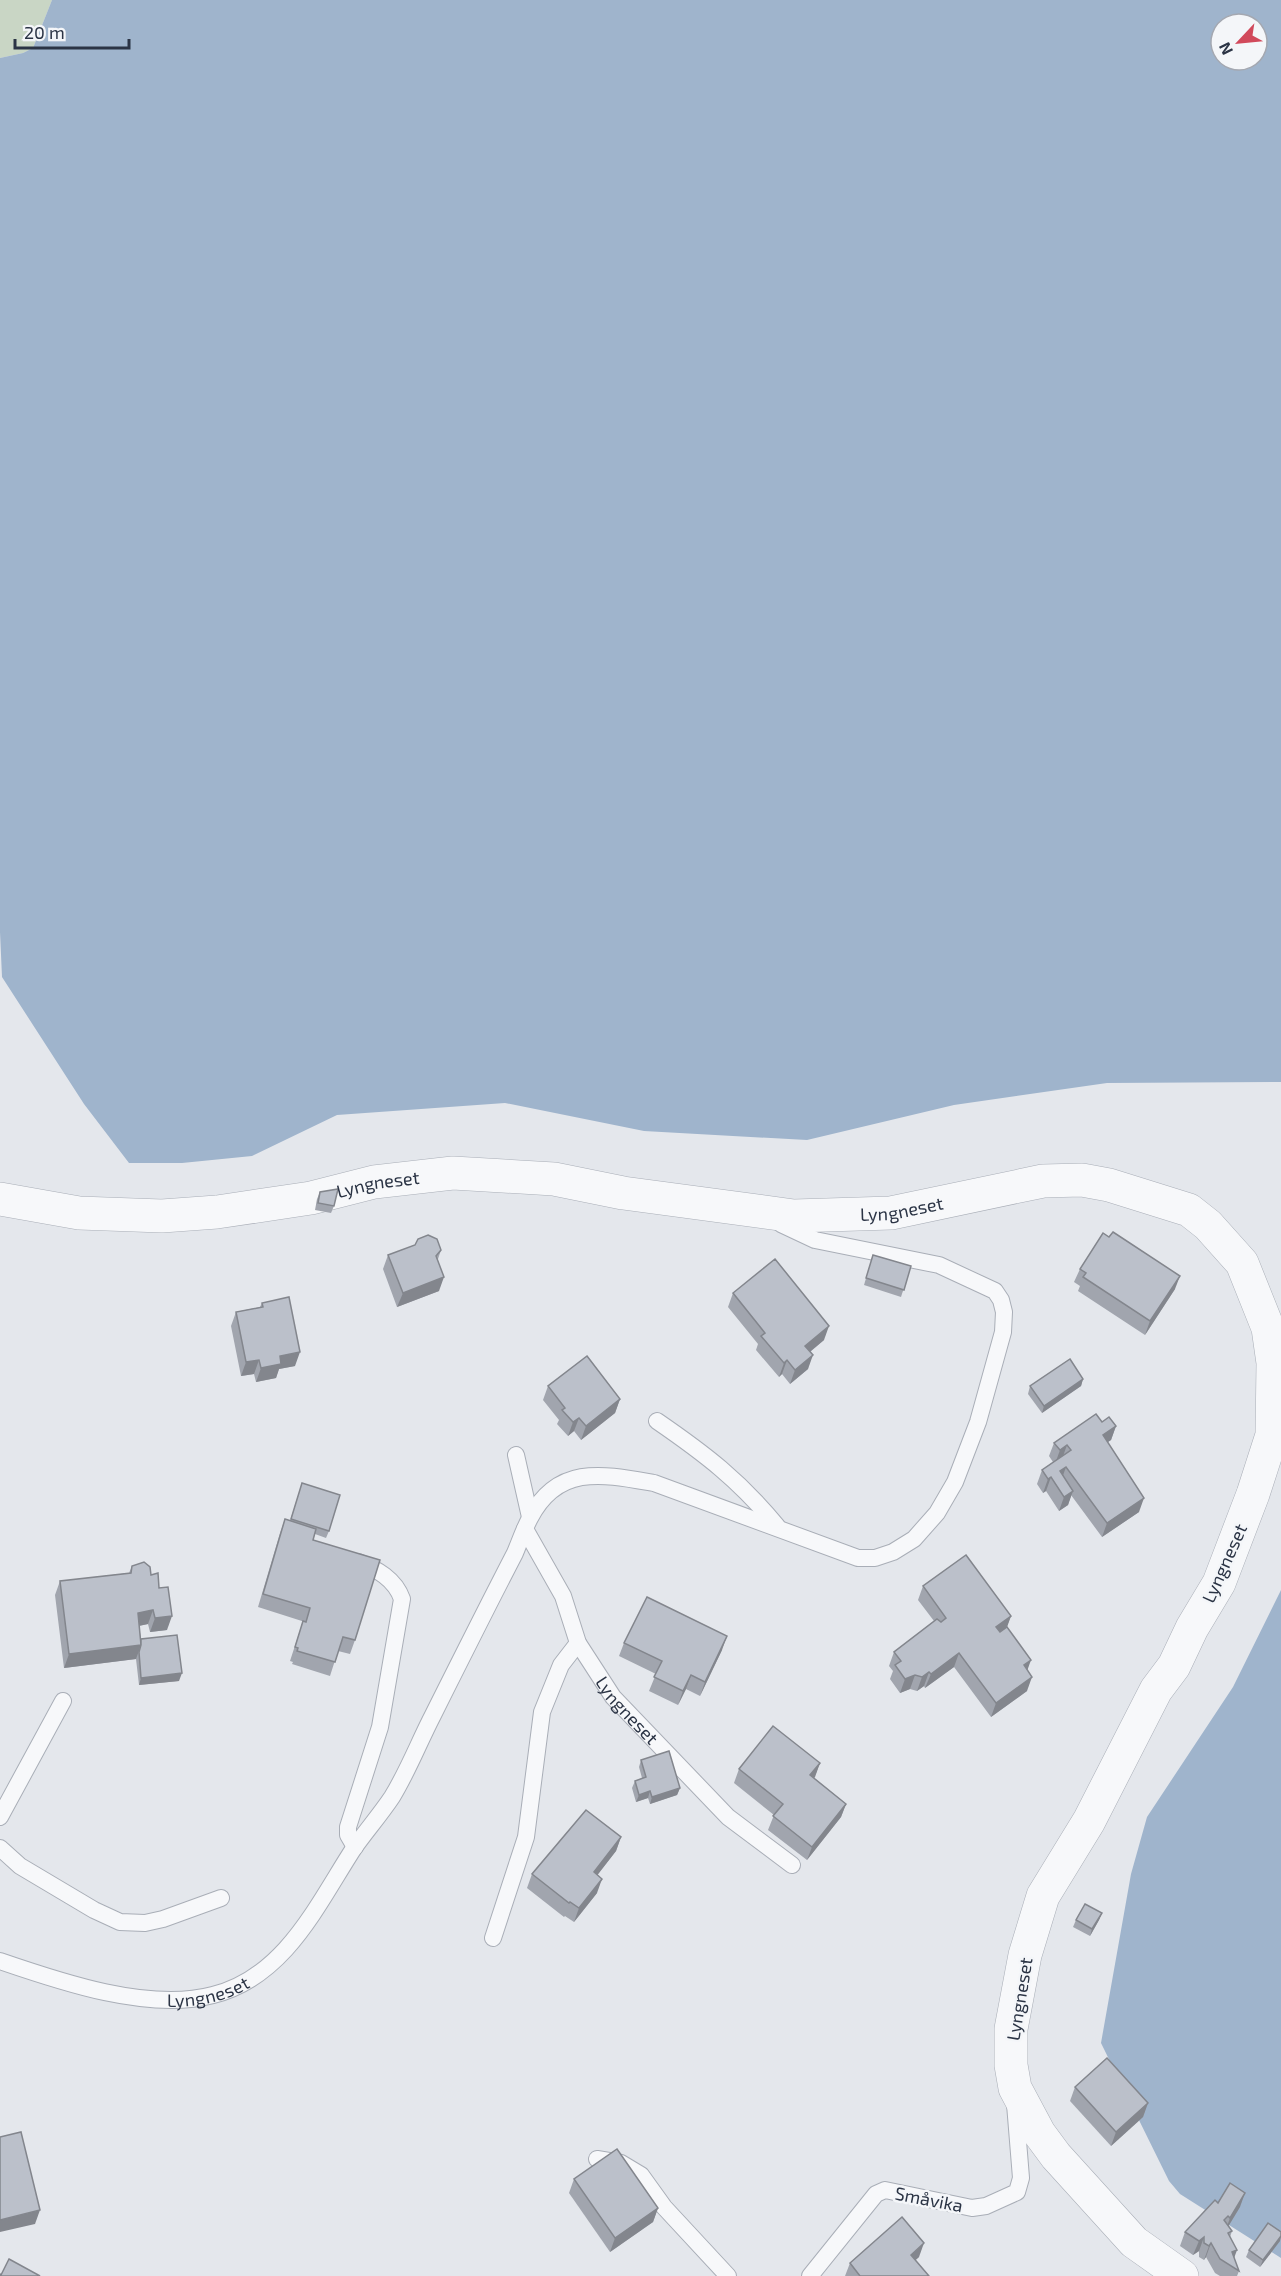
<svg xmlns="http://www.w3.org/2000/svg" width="1281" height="2276" font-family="'Exo 2',sans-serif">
<rect width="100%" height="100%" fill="#e4e7ec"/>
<path fill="#c9d6c5" d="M0,0H52L33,48L23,53L0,58Z"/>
<g fill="#9fb4cc" fill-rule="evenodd">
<path d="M52,0H1281V1082L1107,1083L954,1105L807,1140L644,1131L505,1103L337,1115L252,1156L182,1163H129L84,1104L2,977L0,932V58L23,53L33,48ZM1221,24H1257V60H1221Z"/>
<path d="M1281,1590V2258L1180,2194L1169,2181L1101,2043L1131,1874L1147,1817L1233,1687Z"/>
</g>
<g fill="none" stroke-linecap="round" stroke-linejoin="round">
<g stroke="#a9aeb7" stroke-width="18">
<g id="lane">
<path d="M657,1421C705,1454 739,1480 777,1526"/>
<path d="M516,1455L530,1517"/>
<path id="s1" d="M525,1529L563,1596L578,1643L613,1697L728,1817L792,1865"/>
<path d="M0,1817L63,1701"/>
<path d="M355,1847L348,1835V1827L380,1727L402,1599C395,1579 377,1569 358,1562"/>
<path d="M0,1848L20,1866L94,1910L120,1922L145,1923L163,1919L221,1898"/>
<path d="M493,1938L526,1837L542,1712L561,1665L578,1643"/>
<path id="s2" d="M0,1961C61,1982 149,2012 213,1995C285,1977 317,1905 354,1848C366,1831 380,1815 392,1797C408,1771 419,1742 433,1715C460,1661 487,1607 515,1553C520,1541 524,1529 530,1518C558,1464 603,1474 654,1483L858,1558H875L893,1552L914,1539L937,1513L955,1482L978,1422L1003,1332L1004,1312L1001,1300L995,1291L939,1265L815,1240L781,1224"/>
<path d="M597,2159L621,2163L641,2175L664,2207L728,2276"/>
<path d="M810,2276L876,2194L885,2190L972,2208L986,2206L1017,2192L1021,2178L1015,2104"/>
</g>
</g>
<g stroke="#a9aeb7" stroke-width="34">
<g id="street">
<path id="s3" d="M0,1199L79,1213L162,1216L217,1212L311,1198L374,1182L453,1173L554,1179L623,1193L794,1216L891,1213L1043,1181L1082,1180L1109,1185L1189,1210L1208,1225L1242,1263L1268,1328L1273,1363L1272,1435L1253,1494L1219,1583L1192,1628L1174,1666L1156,1690L1089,1821L1043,1896L1025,1955L1011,2029V2065L1015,2088L1039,2133L1056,2156L1134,2242L1182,2276"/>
</g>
</g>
<use href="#lane" stroke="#f7f8fa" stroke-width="16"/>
<use href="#street" stroke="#f7f8fa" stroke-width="33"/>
</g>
<g fill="#a1a5ae">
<path d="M320,1192L334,1206L331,1213L315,1210L317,1199Z"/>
<path d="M441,1250L438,1259L439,1291L397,1307L383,1269L388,1255Z"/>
<path d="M873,1255L911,1266L901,1297L864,1285Z"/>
<path d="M1080,1269L1175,1289L1145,1335L1078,1291L1080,1286L1074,1282Z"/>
<path d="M733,1293L824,1340L810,1352L808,1369L790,1384L782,1374L779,1377L756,1350L758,1344L728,1307Z"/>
<path d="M262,1303L295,1366L279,1369L276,1378L256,1382L254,1374L241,1376L231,1326L236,1312L260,1307Z"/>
<path d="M1083,1379L1081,1386L1042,1413L1028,1394L1030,1386Z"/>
<path d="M548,1386L620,1399L615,1413L581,1440L574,1431L568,1436L557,1424L559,1420L543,1400Z"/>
<path d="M1102,1422L1116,1426L1111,1440L1107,1442L1139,1512L1102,1537L1071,1495L1068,1505L1059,1511L1046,1491L1043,1493L1037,1484L1042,1470L1053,1462L1049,1456L1054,1443Z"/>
<path d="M302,1483L329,1531L326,1538L315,1534L313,1540L355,1640L350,1654L338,1651L330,1676L292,1664L293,1662L290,1661L303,1621L305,1622L258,1607L280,1533L285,1519L290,1521Z"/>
<path d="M132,1566L151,1575L159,1588L167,1630L150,1632L148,1624L139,1626L141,1639L179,1681L139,1685L136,1659L64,1668L55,1595L60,1581L129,1573Z"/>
<path d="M923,1586L1011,1616L1006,1628L1027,1670V1691L991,1717L954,1667L925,1688L924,1686L917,1691L910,1689L900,1693L890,1679L893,1671L889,1666L894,1652L934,1621L918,1600Z"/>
<path d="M624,1643L722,1650L700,1696L686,1689L678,1705L649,1691L656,1674L619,1656Z"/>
<path d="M641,1760L680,1788L677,1795L650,1804L648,1798L636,1802L632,1788L635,1781L642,1778L639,1767Z"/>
<path d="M820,1763L814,1778L846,1804L841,1817L807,1860L768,1830L774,1815L734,1783L739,1769Z"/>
<path d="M621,1837L616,1851L597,1875V1893L574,1922L565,1916L564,1917L527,1888L532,1874Z"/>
<path d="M1102,1913L1099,1920L1090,1936L1073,1927L1076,1920Z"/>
<path d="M1075,2087L1148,2103L1143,2117L1111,2146L1070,2101Z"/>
<path d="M574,2179L658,2208L653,2222L610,2252L569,2193Z"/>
<path d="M1218,2203L1240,2207L1228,2226L1232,2231L1230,2237L1234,2258L1239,2271L1237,2276H1220L1215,2273L1206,2257L1204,2260L1199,2257V2251L1193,2255L1180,2246L1185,2232Z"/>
<path d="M1281,2232L1280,2241L1260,2267L1246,2257L1249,2250Z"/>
<path d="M919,2257L915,2260L929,2276H845L850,2263Z"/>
</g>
<g fill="#83868d">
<path d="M1180,1276L1175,1289L1145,1335L1150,1321Z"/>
<path d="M444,1277L439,1291L397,1307L403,1293Z"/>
<path d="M829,1326L824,1340L800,1360L805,1346Z"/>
<path d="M300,1352L295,1366L279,1369L276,1378L256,1382L261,1368L280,1356Z"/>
<path d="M813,1355L808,1369L790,1384L795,1370Z"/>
<path d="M259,1360L254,1374L241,1376L246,1362Z"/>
<path d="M787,1360L782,1374L779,1377L784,1363Z"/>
<path d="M1083,1379L1081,1386L1042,1413L1044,1406Z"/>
<path d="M620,1399L615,1413L581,1440L586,1426Z"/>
<path d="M579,1418L574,1431L568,1436L573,1422Z"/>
<path d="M1116,1426L1111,1440L1098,1449L1103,1435Z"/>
<path d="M1067,1445L1062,1459L1055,1464L1060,1450Z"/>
<path d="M1066,1467L1061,1481L1055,1485L1060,1471Z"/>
<path d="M1051,1477L1046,1491L1043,1493L1048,1479Z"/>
<path d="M1073,1491L1068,1505L1059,1511L1064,1497Z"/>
<path d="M1144,1498L1139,1512L1102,1537L1107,1523Z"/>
<path d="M153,1610L148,1624L133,1627L138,1613Z"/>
<path d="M172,1616L167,1630L150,1632L155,1618Z"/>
<path d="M1011,1616L1006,1630L991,1640L996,1627Z"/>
<path d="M727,1636L722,1650L700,1696L705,1682Z"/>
<path d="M141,1645L136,1659L64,1668L69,1654Z"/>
<path d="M959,1653L954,1667L925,1688L931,1674Z"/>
<path d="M1031,1660L1026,1674L1024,1665Z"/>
<path d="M929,1672L924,1686L917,1691L922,1677Z"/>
<path d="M182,1673L179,1681L139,1685L141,1678Z"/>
<path d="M691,1675L686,1689L678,1705L683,1691Z"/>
<path d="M915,1675L910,1689L900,1693L905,1679Z"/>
<path d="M1032,1677L1027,1691L991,1717L996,1703Z"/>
<path d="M820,1763L815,1777L805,1789L810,1775Z"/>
<path d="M680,1788L677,1795L650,1804L652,1797Z"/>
<path d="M650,1791L648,1798L636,1802L639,1795Z"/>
<path d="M846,1804L841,1817L807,1860L812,1847Z"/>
<path d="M621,1837L616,1851L589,1886L594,1872Z"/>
<path d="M602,1879L597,1893L574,1922L579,1908Z"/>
<path d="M1102,1913L1099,1920L1090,1936L1092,1929Z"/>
<path d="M1148,2103L1143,2117L1111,2146L1116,2132Z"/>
<path d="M1245,2193L1240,2207L1225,2232L1230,2218Z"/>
<path d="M658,2208L653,2222L610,2252L615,2238Z"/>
<path d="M40,2210L35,2224L0,2232V2220Z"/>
<path d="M1281,2236L1280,2241L1260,2267L1263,2260Z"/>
<path d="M1204,2237L1199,2251L1193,2255L1199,2241Z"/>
<path d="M924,2243L919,2257L906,2269L911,2255Z"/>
<path d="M1211,2243L1206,2257L1204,2260L1209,2246Z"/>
<path d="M1237,2250L1232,2264V2252Z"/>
</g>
<g fill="#bbc0ca" stroke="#83868d" stroke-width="1.5">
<path d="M338,1189L334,1206L318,1203L320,1192Z"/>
<path d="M1113,1232L1180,1276L1150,1321L1083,1277L1086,1273L1080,1269L1103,1233L1109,1237Z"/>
<path d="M428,1235L437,1239L441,1250L436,1256L444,1277L403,1293L388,1255L415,1245L418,1239Z"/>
<path d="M873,1255L911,1266L904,1290L866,1278Z"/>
<path d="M775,1259L829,1326L805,1346L813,1355L795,1370L787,1360L784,1363L761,1336L765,1333L733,1293Z"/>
<path d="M289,1297L300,1352L280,1356L281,1364L261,1368L259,1360L246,1362L236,1312L263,1307L262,1303Z"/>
<path d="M587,1356L620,1399L586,1426L579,1418L573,1422L562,1410L565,1408L548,1386Z"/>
<path d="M1070,1359L1083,1379L1044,1406L1030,1386Z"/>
<path d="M1096,1414L1102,1422L1109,1417L1116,1426L1103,1435L1144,1498L1107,1523L1066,1467L1060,1471L1073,1491L1064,1497L1051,1477L1048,1479L1042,1470L1071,1450L1067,1445L1060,1450L1054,1443Z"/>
<path d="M302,1483L340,1495L329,1531L291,1519Z"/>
<path d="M285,1519L316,1529L313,1540L380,1560L355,1640L343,1637L335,1662L297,1651L298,1648L295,1647L303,1621L306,1622L310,1608L263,1594Z"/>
<path d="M966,1555L1011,1616L996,1627L1000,1632L1007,1627L1031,1660L1024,1665L1032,1677L996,1703L959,1653L931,1674L929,1672L922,1677L915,1675L905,1679L895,1665L901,1661L894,1652L937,1619L941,1622L946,1618L923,1586Z"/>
<path d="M144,1562L150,1567L151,1575L158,1573L159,1588L168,1587L172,1616L155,1618L153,1610L138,1613L141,1645L69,1654L60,1581L131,1573L132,1566Z"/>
<path d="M647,1597L727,1636L705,1682L691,1675L683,1691L654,1677L662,1661L624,1643Z"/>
<path d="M177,1635L182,1673L141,1678L139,1652L141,1645V1639Z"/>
<path d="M773,1726L820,1763L810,1775L846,1804L812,1847L773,1816L783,1804L739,1769Z"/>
<path d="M669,1751L680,1788L652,1797L650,1791L639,1795L635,1781L646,1777L641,1760Z"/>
<path d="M586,1810L621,1837L594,1872L602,1879L579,1908L570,1902L569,1903L532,1874Z"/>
<path d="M1085,1904L1102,1913L1092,1929L1076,1920Z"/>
<path d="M1107,2058L1148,2103L1116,2132L1075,2087Z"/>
<path d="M21,2132L40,2210L0,2220V2137Z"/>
<path d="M617,2149L658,2208L615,2238L574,2179Z"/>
<path d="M1230,2183L1245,2193L1230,2218L1228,2216L1224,2220L1232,2231L1228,2233L1237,2250L1232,2252L1239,2271L1220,2259L1211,2243L1209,2246L1204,2243V2237L1199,2241L1185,2232L1215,2200L1218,2203Z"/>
<path d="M902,2217L924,2243L911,2255L929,2276H860L850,2263Z"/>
<path d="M1268,2223L1281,2232V2236L1263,2260L1249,2250Z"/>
<path d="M9,2259L40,2276H0V2274L1,2275Z"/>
</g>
<g text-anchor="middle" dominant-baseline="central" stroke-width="5" stroke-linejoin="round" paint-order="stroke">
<g font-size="18" fill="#2b3445" stroke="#f4f6f9">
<text stroke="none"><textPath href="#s3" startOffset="382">Lyngneset</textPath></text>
<text stroke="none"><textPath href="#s3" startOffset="910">Lyngneset</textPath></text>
<text transform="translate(1224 1563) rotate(-66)">Lyngneset</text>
<text stroke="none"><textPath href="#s1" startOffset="210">Lyngneset</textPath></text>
<text stroke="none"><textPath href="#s2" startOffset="214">Lyngneset</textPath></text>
<text transform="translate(1019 1999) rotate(-81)">Lyngneset</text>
<text transform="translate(929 2199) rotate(11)">Småvika</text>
</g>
</g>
<g transform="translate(1239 42) rotate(244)"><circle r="28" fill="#f4f6f9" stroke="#a4a8b1" stroke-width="1.5"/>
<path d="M0-4.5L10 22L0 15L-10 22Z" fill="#d1495b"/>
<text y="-9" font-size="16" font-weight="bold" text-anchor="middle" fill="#2b3445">N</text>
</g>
<path d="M15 39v9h114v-9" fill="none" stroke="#2b3445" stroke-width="3"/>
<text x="24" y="39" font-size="18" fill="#2b3445" stroke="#f4f6f9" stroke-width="4.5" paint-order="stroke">20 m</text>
</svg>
